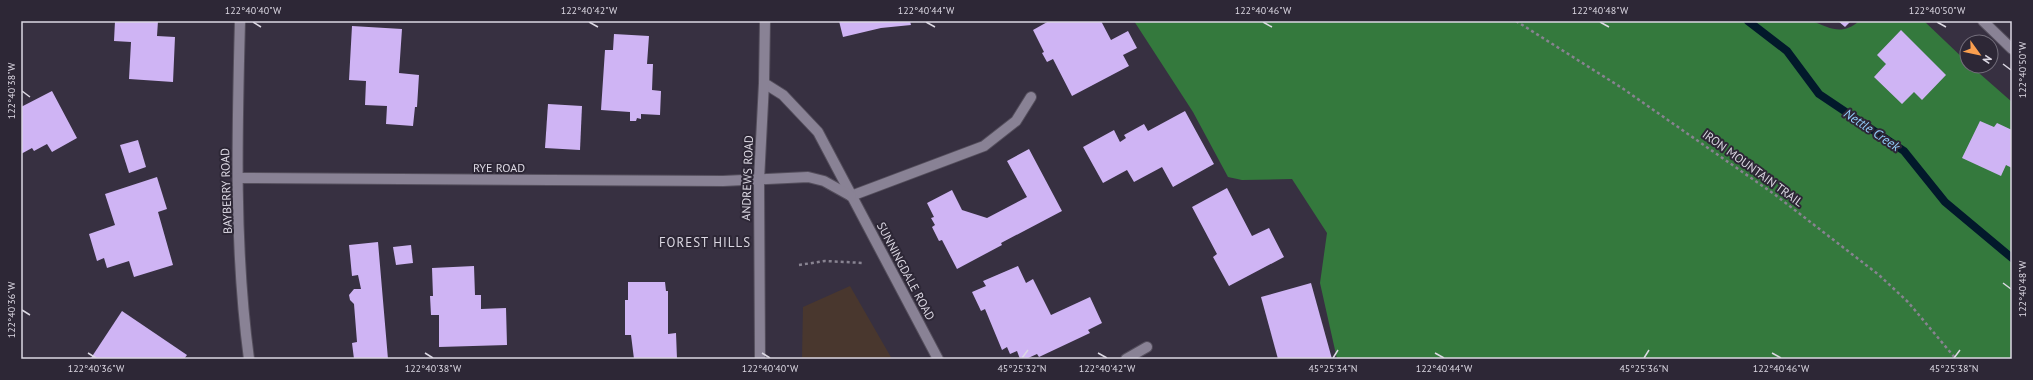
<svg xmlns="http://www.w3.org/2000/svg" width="2033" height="380" font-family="'PT Sans',sans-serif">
<rect width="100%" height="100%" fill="#373041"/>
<path fill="#49372e" d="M850,286L892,359H802L803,307Z"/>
<path fill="#34793d" d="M1134,21H1812C1830,28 1842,36 1859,21H1924L1967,62V66H1971L2012,102V359H1337L1320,283L1327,233L1292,179L1242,180L1228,177L1193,112Z"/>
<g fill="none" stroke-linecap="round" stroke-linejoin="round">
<path stroke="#02192b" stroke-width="8" d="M1748,21L1787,51L1819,94L1904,151L1945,202L2012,258"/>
</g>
<g fill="#cfb4f4">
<path d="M115,21H158L157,36L175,37L173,82L129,79L131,42L114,41Z"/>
<path d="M839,21H910L911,25L881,28L843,37Z"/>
<path d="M1049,21H1101L1111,40L1128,31L1137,48L1123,55L1129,66L1072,96L1053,59L1047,62L1042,53L1044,52L1033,30Z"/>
<path d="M1838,21H1851L1845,27Z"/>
<path d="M352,26L402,29L399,73L419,75L417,107H415L413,126L386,124L387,106L365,105L366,81L349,80Z"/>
<path d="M1901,30L1946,75L1922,100L1914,92L1902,104L1874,77L1886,64L1877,55Z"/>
<path d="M614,34L649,36L647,64H653L652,90L661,91L660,115L641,114V119L637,118L636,121H630V112L601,110L605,50H613Z"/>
<path d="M52,91L77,138L52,152L47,144L34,151L32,148L21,154V107Z"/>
<path d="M548,104L582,106L580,150L545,148Z"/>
<path d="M1185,111L1214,164L1173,187L1162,167L1134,182L1127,170L1103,183L1083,147L1114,130L1120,142L1126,138L1124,135L1144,124L1148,131Z"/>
<path d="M1980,121L1994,127L1997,123L2012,130V168L2006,165L2001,176L1962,158Z"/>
<path d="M138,140L146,167L129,173L120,145Z"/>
<path d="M1029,149L1062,211L1001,243L1002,245L957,269L942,240L939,241L932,227L935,225L931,218L934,217L927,203L952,190L962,210L987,218L1027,197L1007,161Z"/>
<path d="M157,177L167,209L158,212L173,265L134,277L129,261L107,268L104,258L97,261L89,234L115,225L105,194Z"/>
<path d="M1227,188L1252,236L1269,228L1284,257L1229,286L1213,257L1217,254L1192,207Z"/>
<path d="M378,242L388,359H354L352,343L357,342L354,304L350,300L349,295L354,289H361L358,275L352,276L349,245Z"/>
<path d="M411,245L413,263L396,265L393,247Z"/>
<path d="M474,266L475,295H481V309L506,308L507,345L439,347V315H431L430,296H433L432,268Z"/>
<path d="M1018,266L1026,283L1033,279L1051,315L1090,297L1102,323L1088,330L1090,333L1039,357L1037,354L1026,359H1020L1017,351L1010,354L1007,347L1002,350L985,309L981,311L972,292L986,286L983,281Z"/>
<path d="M628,282H665L666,291H668V334L676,333L677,359H634L631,335H625V300H628Z"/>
<path d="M1311,283L1332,359H1278L1261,297Z"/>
<path d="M122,311L187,355L184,359L91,358Z"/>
</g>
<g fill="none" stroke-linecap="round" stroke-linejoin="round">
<g stroke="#544e5c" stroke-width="12">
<path id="lane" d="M851,196L984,146L1016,121L1031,97"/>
</g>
<g stroke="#544e5c" stroke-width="12">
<g id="street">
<path d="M240,21C237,133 234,247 249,359"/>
<path d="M1983,21L2012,49"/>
<path d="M764,83L783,95L818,132L938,359"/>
<path d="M239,178L723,181L808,177L824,181L851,196"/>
<path d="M760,359L759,180L764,83L765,21"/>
<path d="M1126,359L1147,347"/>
</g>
</g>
<g stroke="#888391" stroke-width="2.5" stroke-dasharray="3 3" stroke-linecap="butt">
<path d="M1516,21L1622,88L1774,194L1879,275L1908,302L1956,359"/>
<path d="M799,265L825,261L864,263"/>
</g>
<use href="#lane" stroke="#898295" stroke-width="10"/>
<use href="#street" stroke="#898295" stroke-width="10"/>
</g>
<path fill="none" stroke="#dcd8e3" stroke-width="1.5" d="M253,22L261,27M589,22L598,27M926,22L935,27M1263,22L1272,27M1600,22L1609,27M1937,22L1946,27M2003,64L2011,70M22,91L30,97M2003,283L2011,289M22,310L30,315M88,353L96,358M425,353L433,358M762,353L770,358M1098,353L1107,358M1435,353L1444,358M1772,353L1781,358M1022,358L1028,350M1333,358L1338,350M1644,358L1649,350M1954,358L1960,350"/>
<g text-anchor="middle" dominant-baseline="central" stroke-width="4" stroke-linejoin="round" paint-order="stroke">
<g font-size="12" fill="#dcd8e3" stroke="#2d2736">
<text x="499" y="167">RYE ROAD</text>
<text transform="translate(1753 168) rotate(36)">IRON MOUNTAIN TRAIL</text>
<text transform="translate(747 178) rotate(-88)">ANDREWS ROAD</text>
<text transform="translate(226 191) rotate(-92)">BAYBERRY ROAD</text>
<text transform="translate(906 271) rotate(62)">SUNNINGDALE ROAD</text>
</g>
<g font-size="13" font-style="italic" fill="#93cdfb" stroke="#2d2736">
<text transform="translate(1872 130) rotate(34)">Nettle Creek</text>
</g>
<g font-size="13" letter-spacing="1" fill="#dcd8e3" stroke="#2d2736">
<text x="705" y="242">FOREST HILLS</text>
</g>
</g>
<rect width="2033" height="380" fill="none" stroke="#2d2736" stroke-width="44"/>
<g transform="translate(1979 54) rotate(123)"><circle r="19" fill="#2d2736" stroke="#736e7b"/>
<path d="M0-3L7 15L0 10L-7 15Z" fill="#fa9f4f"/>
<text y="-6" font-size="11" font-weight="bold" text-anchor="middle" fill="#dcd8e3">N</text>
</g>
<rect x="22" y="22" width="1989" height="336" fill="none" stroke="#dcd8e3" stroke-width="1.5"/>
<g font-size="10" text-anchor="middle" fill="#dcd8e3">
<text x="253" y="14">122°40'40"W</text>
<text x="589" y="14">122°40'42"W</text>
<text x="926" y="14">122°40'44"W</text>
<text x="1263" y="14">122°40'46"W</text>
<text x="1600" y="14">122°40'48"W</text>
<text x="1937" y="14">122°40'50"W</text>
<text transform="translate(2022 70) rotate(-90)" y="4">122°40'50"W</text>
<text transform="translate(11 91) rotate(-90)" y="4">122°40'38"W</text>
<text transform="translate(2022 289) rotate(-90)" y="4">122°40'48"W</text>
<text transform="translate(11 310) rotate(-90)" y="4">122°40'36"W</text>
<text x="96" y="372">122°40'36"W</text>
<text x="433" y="372">122°40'38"W</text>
<text x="770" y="372">122°40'40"W</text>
<text x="1022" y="372">45°25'32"N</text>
<text x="1107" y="372">122°40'42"W</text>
<text x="1333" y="372">45°25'34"N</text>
<text x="1444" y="372">122°40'44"W</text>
<text x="1644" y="372">45°25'36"N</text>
<text x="1781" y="372">122°40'46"W</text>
<text x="1954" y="372">45°25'38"N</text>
</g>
</svg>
